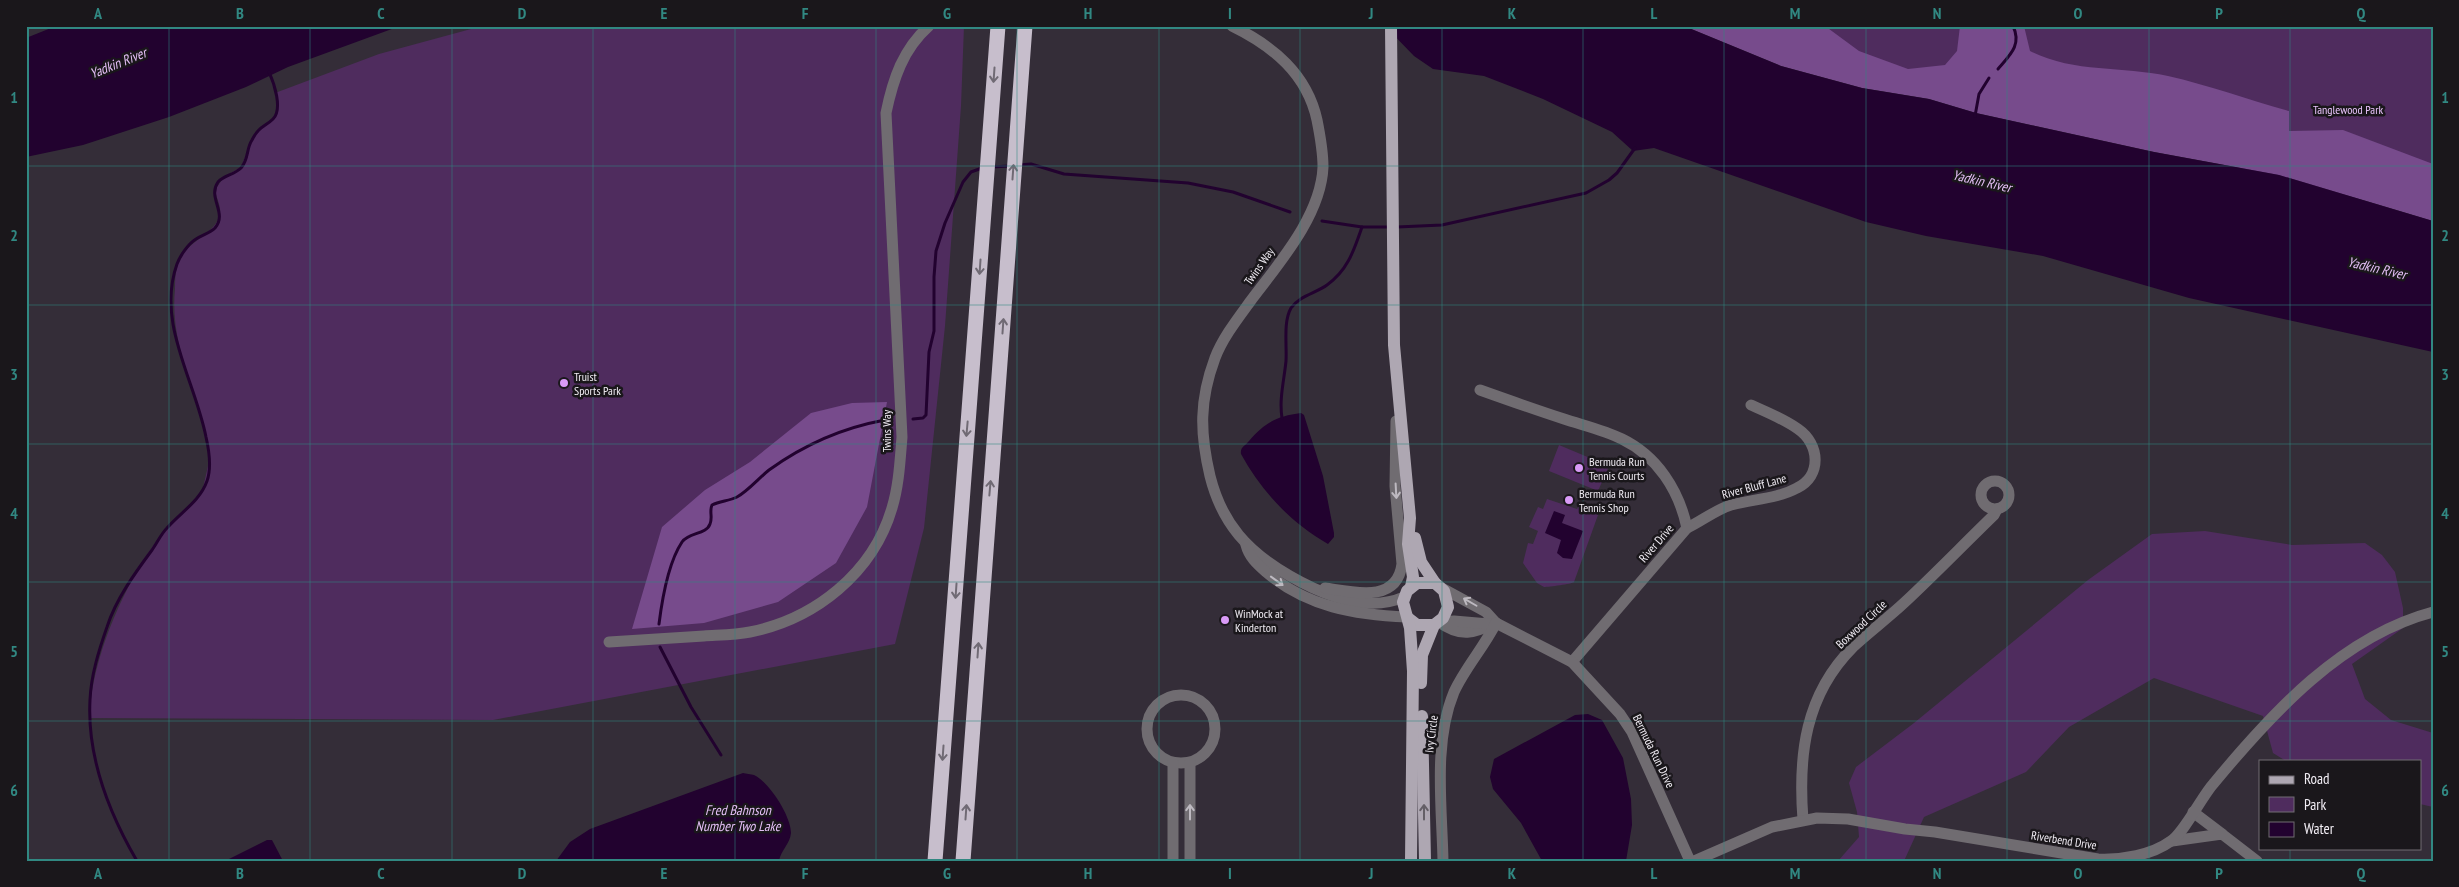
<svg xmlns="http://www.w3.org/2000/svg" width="2459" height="887" font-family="'PT Sans Narrow',sans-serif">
<rect width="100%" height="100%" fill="#342d38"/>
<g fill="#4f2c5e">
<path d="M482,26H964L961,106L945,326L924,528L895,644L493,720L90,718C90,659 129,572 167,528C176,518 200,499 203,489C205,478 210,462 209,451C201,394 169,350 175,289C175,282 175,274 177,267C184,239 218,236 220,212C221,206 216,197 215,190L224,177L241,167L255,133L273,119L278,106L275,93L379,54Z"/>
<path d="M1684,26H2433V221L2380,204Z"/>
<path d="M1559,445L1609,466L1598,491L1549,471Z"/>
<path d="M1547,499L1577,509L1580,505L1598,515L1574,582C1572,584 1549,587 1544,587L1537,583L1523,563L1528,543L1533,544L1538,531L1529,527L1538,507L1543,509Z"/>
<path d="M2205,531L2292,545L2365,543L2382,555L2395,572L2403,608V628L2352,664L2365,699L2391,720L2433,733V807L2420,804V761H2286L2273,753L2263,716L2154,678L2069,727L2026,772L1924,817L1904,861H1838L1859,837L1857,812L1849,783L1856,767L1914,723L2088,580L2152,534Z"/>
</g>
<g fill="#774b8c">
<path d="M1684,26H1825L1859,51L1908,69L1945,65L1957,51L1960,26H2024L2030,51C2073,73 2122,66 2168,76C2208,85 2249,100 2289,111V131L2343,130L2433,164V221L2279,175L2154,152L1976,113L1929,99L1862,88L1781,66Z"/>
<path d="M887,402L867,507L836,563L778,602L704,623L632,629L662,527L705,490L750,462L811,413L852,403Z"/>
</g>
<g fill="#22022f">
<path d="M56,26H400L288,67L246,87L169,117L83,145L26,157V38Z"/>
<path d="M1385,26H1684L1781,66L1862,88L1929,99L1976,113L2154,152L2279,175L2433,221V352L2189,298L2043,256L1926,236L1866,222L1654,148L1633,151L1612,132L1543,99L1484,76L1433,69L1414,56Z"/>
<path d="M1301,413L1304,415L1323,476L1334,533V537L1328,544C1290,522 1262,492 1241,454C1240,447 1245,446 1249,441C1264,423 1277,416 1301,413Z"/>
<path d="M1554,511L1565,515L1562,523L1583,531L1572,559L1563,558L1557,553L1561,540L1545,533Z"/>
<path d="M1588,714L1602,720L1623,758L1631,799L1632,825L1626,861H1542L1521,823L1493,789L1490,777L1494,759L1575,715Z"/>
<path d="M743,773C746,774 751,774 754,775C769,782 791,816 791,833C790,844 781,850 779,861H556L570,842L590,829Z"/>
<path d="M267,840H272L283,861H225Z"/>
</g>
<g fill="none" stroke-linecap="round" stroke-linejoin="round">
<g stroke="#22022f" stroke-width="3">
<path d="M1998,69C2010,55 2022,45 2013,26"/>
<path d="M1975,116L1979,94L1989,78"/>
<path d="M1019,165L1031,164L1064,174L1188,183L1233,192L1290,212"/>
<path d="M991,167L1010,166"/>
<path d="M1322,221L1362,227H1390"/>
<path d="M1397,227L1442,225L1586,193L1609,180L1617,173L1635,148"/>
<path d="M1282,418C1279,399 1284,381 1286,361C1287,345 1283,322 1291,308C1299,296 1316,293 1327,285C1348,270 1354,250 1362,227"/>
<path d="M913,419L923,418L926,415L929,352L934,331V277L936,251L945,223L963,182L971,172L982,168"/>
<path d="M659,624C662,600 668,563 682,542C689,532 706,535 710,524C713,517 709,512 712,505C720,501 729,501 737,497C747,492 759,478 769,470C805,444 841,428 885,420"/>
<path d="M660,647L691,707L721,755"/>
<path d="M137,861C109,813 87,756 90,700C91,675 99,650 107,627C116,599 135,573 152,550C157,543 161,534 167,528C181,512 200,501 207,481C212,467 209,450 206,437C195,380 156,323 177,264C180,256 188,244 196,239C202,235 210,233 215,228C228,213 207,198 218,182C224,175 234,175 241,168C249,159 246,149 252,140C259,126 265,127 273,119C283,109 274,83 269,72"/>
</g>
<g stroke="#706c71" stroke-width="11">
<path d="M1232,26C1273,46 1307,74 1317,120C1320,135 1323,151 1323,167C1321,215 1280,262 1252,299C1239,317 1223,337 1215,358C1199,401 1200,433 1210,476C1222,524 1248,552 1290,576C1323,595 1367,613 1404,597"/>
<path d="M1480,390C1508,400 1536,410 1564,419C1582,425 1604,430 1622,439C1657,456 1679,490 1687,528L1572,662"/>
<circle cx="1995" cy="495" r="14"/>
<path d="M1687,528C1702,521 1715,510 1731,505C1752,499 1777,499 1797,488C1822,476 1820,444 1798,429C1784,419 1767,412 1751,405"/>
<path d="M1246,545C1249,557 1257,564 1266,572C1307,607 1356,615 1407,617"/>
<path d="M1440,587L1486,612L1496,623L1572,662L1620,714L1632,732L1690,861"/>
<path d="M1325,588C1353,592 1397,604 1402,564L1395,486L1396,421"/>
<path d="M1439,622C1461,638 1474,633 1496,623"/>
<path d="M1439,622L1454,621L1489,624"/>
<path d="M609,642C641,640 672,638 704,636C719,635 735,635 750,632C815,619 873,573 892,508C899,485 900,461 902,437L886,113C893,79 903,49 929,26"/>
<circle cx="1181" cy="729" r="34"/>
<path d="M1173,763V861"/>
<path d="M1190,763V861"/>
<path d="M2193,812L2222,834"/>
<path d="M1803,820C1798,755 1805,695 1853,647C1869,632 1888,618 1905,602C1935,574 1964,544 1994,515L1997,509"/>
<path d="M2172,841L2222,834L2257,861"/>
<path d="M1443,861C1442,806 1433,743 1454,692C1465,668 1484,647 1496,623"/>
<path d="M1694,861L1772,827L1817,818L1848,819L1905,829L1935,832L2098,859C2122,860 2152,855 2171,841C2184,833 2202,796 2214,783C2272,713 2342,636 2433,612"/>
</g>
<g stroke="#aea7b2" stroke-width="12">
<path d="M1391,26L1394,345L1410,518L1408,544L1413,577L1411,587"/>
<path d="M1408,618L1417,625H1434L1443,618L1448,607L1444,591L1435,583L1421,562L1415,538"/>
<path d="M1421,683L1422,655L1434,625"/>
<path d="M1422,716L1425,861"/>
<path d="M1411,861L1413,671L1410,628L1403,602L1407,591L1417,583H1435"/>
</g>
<g stroke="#c7becc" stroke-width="15">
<path d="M935,861L998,26"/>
<path d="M963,861L1025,26"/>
</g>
</g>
<defs><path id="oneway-shaft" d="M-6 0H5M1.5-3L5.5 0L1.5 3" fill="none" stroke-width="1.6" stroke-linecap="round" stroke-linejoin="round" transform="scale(1.25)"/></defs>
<g stroke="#706a74">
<use href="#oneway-shaft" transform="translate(994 75) rotate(94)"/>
<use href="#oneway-shaft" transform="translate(1013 172) rotate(-86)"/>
<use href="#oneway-shaft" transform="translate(980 267) rotate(94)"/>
<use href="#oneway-shaft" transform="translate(1003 326) rotate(-86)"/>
<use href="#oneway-shaft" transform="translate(967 429) rotate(95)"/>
<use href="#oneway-shaft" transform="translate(990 488) rotate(-85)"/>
<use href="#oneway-shaft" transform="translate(956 591) rotate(94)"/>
<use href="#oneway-shaft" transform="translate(978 650) rotate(-86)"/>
<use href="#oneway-shaft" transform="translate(943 753) rotate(94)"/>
<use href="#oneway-shaft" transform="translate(966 812) rotate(-86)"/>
</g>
<g stroke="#bdb9c0">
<use href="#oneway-shaft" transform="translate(1396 491) rotate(87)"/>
<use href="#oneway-shaft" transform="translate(1277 581) rotate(36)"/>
<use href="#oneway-shaft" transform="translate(1470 602) rotate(-150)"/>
<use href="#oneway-shaft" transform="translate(1190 812) rotate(-90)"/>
</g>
<use stroke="#645f66" href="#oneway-shaft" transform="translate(1424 812) rotate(-90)"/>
<path fill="none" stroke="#318882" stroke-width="1" stroke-opacity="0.55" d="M169,26V861M310,26V861M452,26V861M593,26V861M735,26V861M876,26V861M1017,26V861M1159,26V861M1300,26V861M1442,26V861M1583,26V861M1724,26V861M1866,26V861M2007,26V861M2149,26V861M2290,26V761M26,166H2433M26,305H2433M26,444H2433M26,582H2433M26,721H2433M2290,848V861"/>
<g fill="#d99af7" stroke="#1a171b" stroke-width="2">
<circle cx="564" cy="383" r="5"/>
<circle cx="1579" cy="468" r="5"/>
<circle cx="1569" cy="500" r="5"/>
<circle cx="1225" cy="620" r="5"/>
</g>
<g text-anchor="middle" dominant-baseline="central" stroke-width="5" stroke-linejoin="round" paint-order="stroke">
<g font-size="12" fill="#e8c3fb" stroke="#1a171b">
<text x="2348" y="109">Tanglewood Park</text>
</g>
<g font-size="12" fill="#f1edf4" stroke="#1a171b">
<text transform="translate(1259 266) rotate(-55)">Twins Way</text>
<text transform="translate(886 431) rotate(-90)">Twins Way</text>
<text transform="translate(1754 486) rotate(-15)">River Bluff Lane</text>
<text transform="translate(1656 543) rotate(-49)">River Drive</text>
<text transform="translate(1861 624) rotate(-43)">Boxwood Circle</text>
<text transform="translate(1431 734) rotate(-83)">Ivy Circle</text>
<text transform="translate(1654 751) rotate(64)">Bermuda Run Drive</text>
<text transform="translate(2064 840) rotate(9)">Riverbend Drive</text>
</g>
<g font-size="12" fill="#f1edf4" stroke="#1a171b" text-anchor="start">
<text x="574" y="376">Truist<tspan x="574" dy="14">Sports Park</tspan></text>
<text x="1589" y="461">Bermuda Run<tspan x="1589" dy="14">Tennis Courts</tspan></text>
<text x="1579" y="493">Bermuda Run<tspan x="1579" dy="14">Tennis Shop</tspan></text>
<text x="1235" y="613">WinMock at<tspan x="1235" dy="14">Kinderton</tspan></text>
</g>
<g font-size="14" font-style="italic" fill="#e4bff6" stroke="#1a171b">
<text transform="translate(118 63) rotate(-22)">Yadkin River</text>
<text transform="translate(1982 181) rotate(13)">Yadkin River</text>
<text transform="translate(2377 268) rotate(13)">Yadkin River</text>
<text x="738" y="810">Fred Bahnson<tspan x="738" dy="16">Number Two Lake</tspan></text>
</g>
</g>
<rect width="2459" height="887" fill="none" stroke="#1a171b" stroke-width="55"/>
<rect x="2259" y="760" width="162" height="90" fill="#1a171b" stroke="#706d72"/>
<rect x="2269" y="776" width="25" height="8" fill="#aea7b2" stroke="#706d72"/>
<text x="2304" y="784" font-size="15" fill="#f1edf4">Road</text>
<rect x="2269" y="797" width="25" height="15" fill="#4f2c5e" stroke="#706d72"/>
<text x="2304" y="810" font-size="15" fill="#f1edf4">Park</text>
<rect x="2269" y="822" width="25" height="15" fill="#22022f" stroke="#706d72"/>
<text x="2304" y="834" font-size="15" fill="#f1edf4">Water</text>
<rect x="28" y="28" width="2404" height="832" fill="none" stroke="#318882" stroke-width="2"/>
<g font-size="16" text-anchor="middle" font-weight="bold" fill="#318882">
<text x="98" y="19">A</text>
<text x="240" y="19">B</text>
<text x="381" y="19">C</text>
<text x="522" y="19">D</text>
<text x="664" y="19">E</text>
<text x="805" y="19">F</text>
<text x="947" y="19">G</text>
<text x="1088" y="19">H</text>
<text x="1230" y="19">I</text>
<text x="1371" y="19">J</text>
<text x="1512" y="19">K</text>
<text x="1654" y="19">L</text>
<text x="1795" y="19">M</text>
<text x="1937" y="19">N</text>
<text x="2078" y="19">O</text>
<text x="2219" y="19">P</text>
<text x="2361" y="19">Q</text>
<text x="14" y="103">1</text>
<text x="2445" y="103">1</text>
<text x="14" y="241">2</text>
<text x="2445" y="241">2</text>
<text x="14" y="380">3</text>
<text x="2445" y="380">3</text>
<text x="14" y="519">4</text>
<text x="2445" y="519">4</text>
<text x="14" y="657">5</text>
<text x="2445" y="657">5</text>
<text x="14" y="796">6</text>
<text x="2445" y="796">6</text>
<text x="98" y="879">A</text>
<text x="240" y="879">B</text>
<text x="381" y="879">C</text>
<text x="522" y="879">D</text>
<text x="664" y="879">E</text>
<text x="805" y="879">F</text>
<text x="947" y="879">G</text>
<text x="1088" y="879">H</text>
<text x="1230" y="879">I</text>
<text x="1371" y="879">J</text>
<text x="1512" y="879">K</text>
<text x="1654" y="879">L</text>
<text x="1795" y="879">M</text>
<text x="1937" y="879">N</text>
<text x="2078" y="879">O</text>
<text x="2219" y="879">P</text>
<text x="2361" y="879">Q</text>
</g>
</svg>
